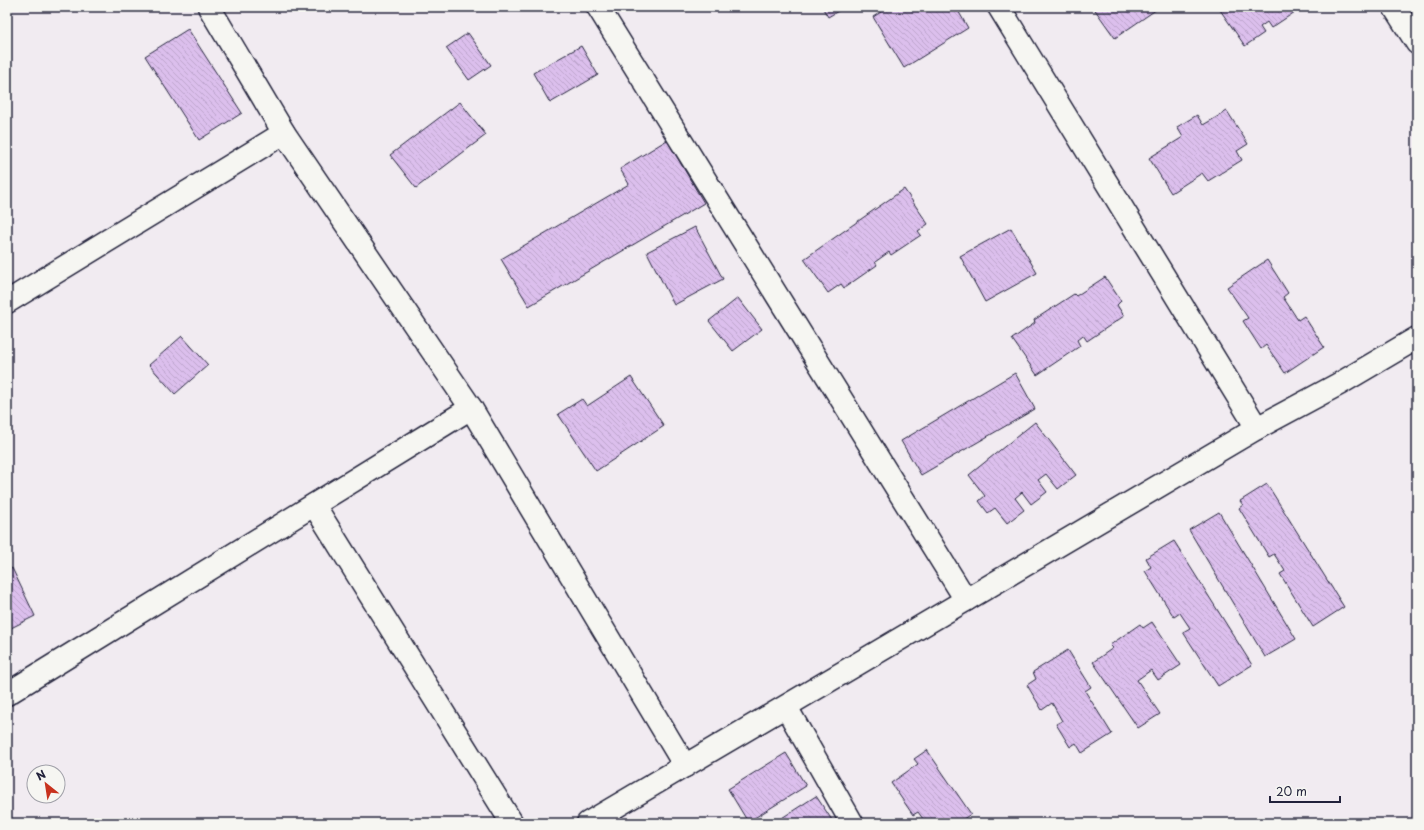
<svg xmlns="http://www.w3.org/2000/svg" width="1424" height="830" font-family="'Playpen Sans',sans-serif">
<defs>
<pattern id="building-back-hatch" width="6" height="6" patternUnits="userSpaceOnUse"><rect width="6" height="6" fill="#dcbfed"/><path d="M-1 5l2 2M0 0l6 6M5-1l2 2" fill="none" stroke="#bca4cc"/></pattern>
</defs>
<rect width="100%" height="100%" fill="#f1ebf1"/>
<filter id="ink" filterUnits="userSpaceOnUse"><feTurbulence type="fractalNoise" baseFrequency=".025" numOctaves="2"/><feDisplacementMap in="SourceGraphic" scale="8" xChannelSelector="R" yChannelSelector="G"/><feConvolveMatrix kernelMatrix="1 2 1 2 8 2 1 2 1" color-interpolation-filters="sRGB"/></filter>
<g filter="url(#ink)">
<g fill="url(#building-back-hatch)" stroke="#22223b">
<path d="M822,7H845L828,17Z"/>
<path d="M889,7H956L968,28L904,68L873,17Z"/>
<path d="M1093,7H1160L1115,38Z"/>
<path d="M1218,7H1292L1295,12L1271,28L1267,22L1260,27L1264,33L1245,46Z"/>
<path d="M188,29L242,113L199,140L145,56Z"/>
<path d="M468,33L491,65L469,80L446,48Z"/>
<path d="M581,46L598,75L550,103L533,73Z"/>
<path d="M460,102L486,135L416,188L390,155Z"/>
<path d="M1227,111L1248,144L1237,151L1242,160L1208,181L1202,173L1171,193L1149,158L1183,137L1177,127L1197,115L1203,125Z"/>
<path d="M667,140L704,203L529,306L501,259L629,184L620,169Z"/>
<path d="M904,189L928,224L918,231L921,235L891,255L889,252L875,262L877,265L844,288L841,284L828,293L804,259Z"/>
<path d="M695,227L723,279L674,305L647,252Z"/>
<path d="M1011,228L1037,273L985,302L960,256Z"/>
<path d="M1267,260L1288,293L1283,297L1298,320L1304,316L1324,347L1285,373L1266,345L1261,349L1243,321L1248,318L1227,287Z"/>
<path d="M1105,277L1121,301L1117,305L1124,316L1087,341L1083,335L1077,340L1080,346L1037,375L1012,339L1035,323L1034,320L1074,294L1076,296Z"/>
<path d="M738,298L762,329L733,351L709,321Z"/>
<path d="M182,336L208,365L175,394L149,365Z"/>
<path d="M1015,373L1035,409L921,475L901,441Z"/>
<path d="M631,377L664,426L596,471L558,414L582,399L587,406Z"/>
<path d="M1035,422L1076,475L1058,489L1046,474L1038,480L1047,492L1031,504L1022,492L1015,498L1024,510L1007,523L995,508L988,513L979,501L985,496L969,475Z"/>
<path d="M1267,484L1344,607L1313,627L1280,574L1285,571L1274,554L1269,557L1239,508L1243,505L1240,501Z"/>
<path d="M1219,512L1296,639L1265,657L1189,530Z"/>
<path d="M1174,541L1252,665L1218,686L1183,632L1190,628L1180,613L1174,617L1145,571L1151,567L1146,558Z"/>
<path d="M12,568L35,616L7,630V571Z"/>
<path d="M1152,622L1181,665L1158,680L1151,670L1137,680L1160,714L1138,728L1093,662L1113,648L1110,645L1140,624L1143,628Z"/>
<path d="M1068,650L1091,687L1085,691L1112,734L1082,753L1076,743L1070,747L1056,724L1062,721L1052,703L1042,710L1027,685L1036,679L1033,672Z"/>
<path d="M927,750L971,814L957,823H926L918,812L913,815L891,783L918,764L914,759Z"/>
<path d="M786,753L806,786L748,822L728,789Z"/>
<path d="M816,796L834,823H774Z"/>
</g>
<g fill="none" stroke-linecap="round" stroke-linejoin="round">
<g stroke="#22223b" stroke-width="25">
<g id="minor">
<path d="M209,7L284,133L471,408L685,766"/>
<path d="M598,7L966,600"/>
<path d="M999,7L1257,428"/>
<path d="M1394,7L1417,43"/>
<path d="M7,302L284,133"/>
<path d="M314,505L512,823"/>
<path d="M7,694L471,408"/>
<path d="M786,707L852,823"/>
<path d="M588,823L1257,428L1339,384L1417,338"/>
</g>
</g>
<use href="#minor" stroke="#f6f6f2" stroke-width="22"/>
</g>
</g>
<rect width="1424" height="830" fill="none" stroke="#f6f6f2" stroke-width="24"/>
<rect x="12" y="12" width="1400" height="806" fill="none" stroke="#22223b" stroke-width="1.5" filter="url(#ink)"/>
<g transform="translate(46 784) rotate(330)"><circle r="19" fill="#f6f6f2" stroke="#a1a1a9"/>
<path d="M0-3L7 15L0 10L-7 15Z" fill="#c8321e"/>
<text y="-6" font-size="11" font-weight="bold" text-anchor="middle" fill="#22223b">N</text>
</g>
<path d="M1270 796v6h70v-6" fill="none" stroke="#22223b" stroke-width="2"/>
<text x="1276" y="796" font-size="12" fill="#22223b" stroke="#f6f6f2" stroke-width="3" paint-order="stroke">20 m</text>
</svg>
